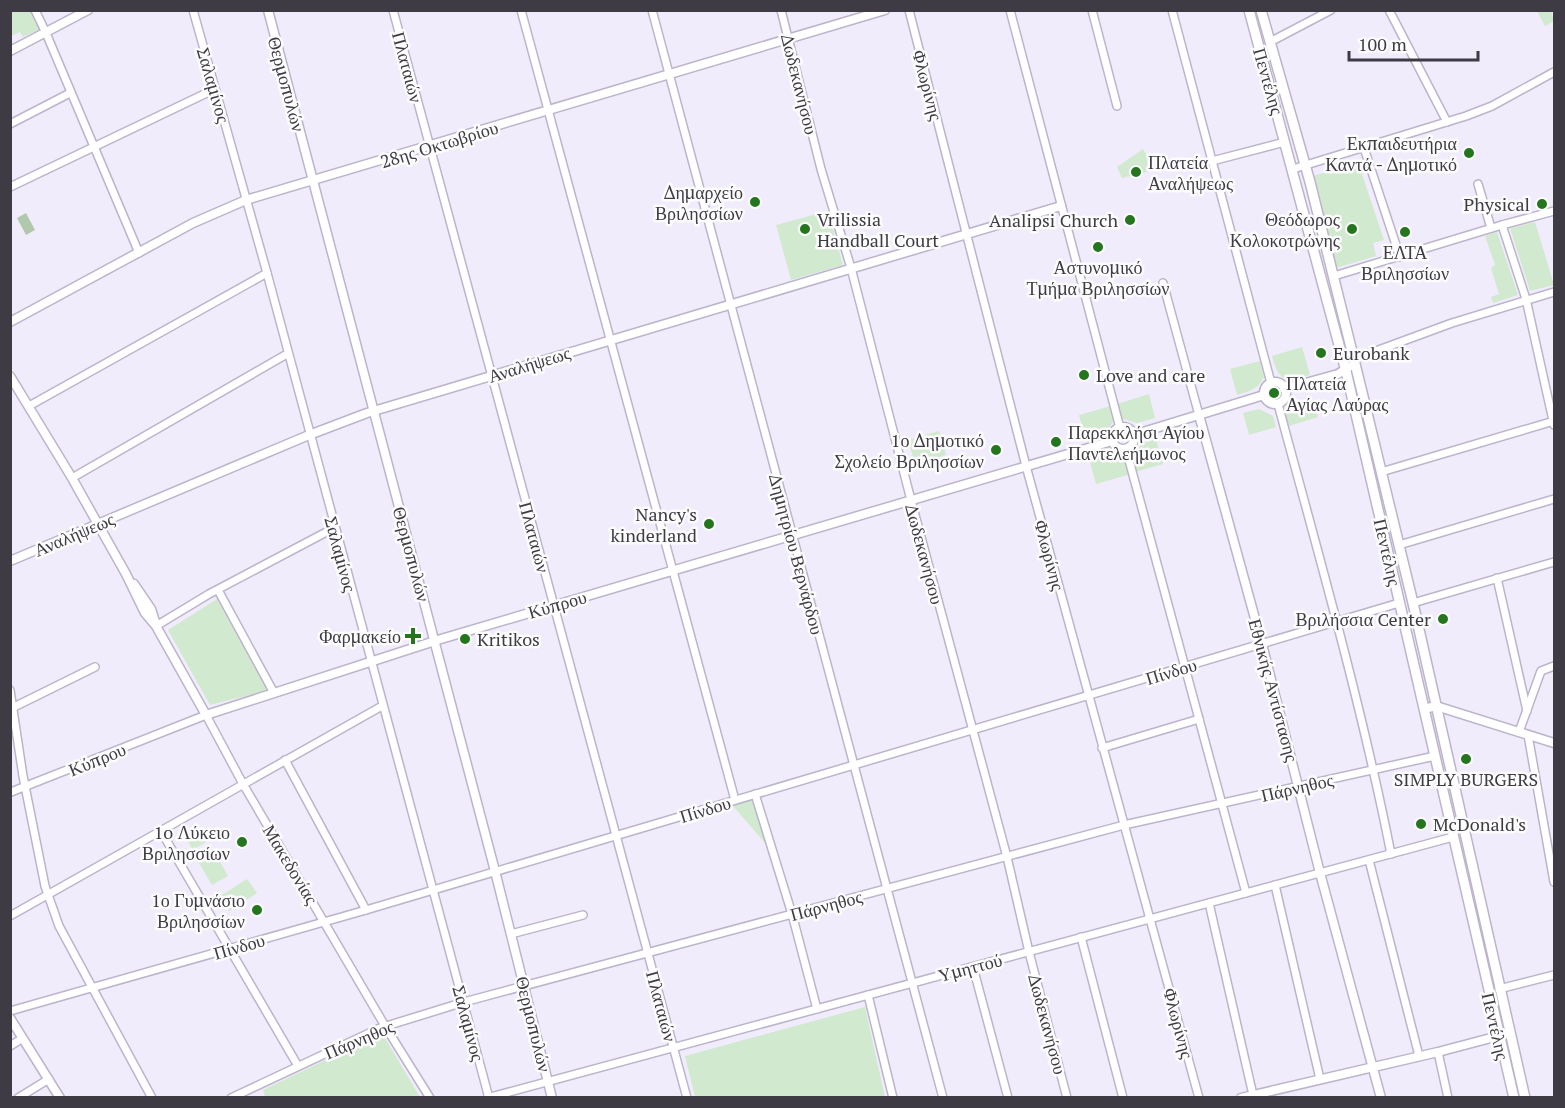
<svg xmlns="http://www.w3.org/2000/svg" width="1565" height="1108" font-family="'PT Serif',serif">
<rect width="100%" height="100%" fill="#f1ecfb"/>
<g fill="#d1e9ce">
<path d="M11,10L31,11L40,29L23,37L20,32L11,36Z"/>
<path d="M1537,11H1551L1554,21L1545,26Z"/>
<path d="M1143,149L1155,170L1122,178L1117,167Z"/>
<path d="M1358,162L1384,240L1373,243L1376,256L1336,268L1313,176Z"/>
<path d="M828,211L843,265L791,280L776,225Z"/>
<path d="M1535,222L1554,285L1530,291L1510,228Z"/>
<path d="M1497,232L1518,295L1493,303L1491,297L1499,294L1491,268L1495,265L1485,236Z"/>
<path d="M1302,347L1310,375C1285,382 1279,382 1272,356Z"/>
<path d="M1260,361L1264,377C1258,389 1250,391 1237,395L1230,369Z"/>
<path d="M1149,394L1155,418L1137,423L1120,418L1117,404Z"/>
<path d="M1290,404L1297,413L1316,408L1318,417L1289,426L1285,414Z"/>
<path d="M1111,406L1114,420L1106,434L1086,440L1079,415Z"/>
<path d="M1259,409L1273,416L1276,427L1249,435L1243,413Z"/>
<path d="M939,431L946,455L915,464L908,440Z"/>
<path d="M1156,439L1163,464L1135,472L1131,459L1142,443Z"/>
<path d="M1112,453L1127,460L1131,474L1096,484L1089,459Z"/>
<path d="M217,599L269,690L210,705L168,630Z"/>
<path d="M752,800L766,844L733,806Z"/>
<path d="M207,827L213,837L193,850L187,840Z"/>
<path d="M212,848L228,876L212,885L196,858Z"/>
<path d="M247,879L257,893L229,911L220,896Z"/>
<path d="M865,1007L885,1097H695L685,1056Z"/>
<path d="M382,1033L420,1097H265L263,1090Z"/>
</g>
<path fill="#b0c9ad" d="M26,213L35,230L26,235L17,218Z"/>
<g fill="none" stroke-linecap="round" stroke-linejoin="round">
<g stroke="#bcb4cc" stroke-width="10">
<g id="minor">
<path d="M35,10L46,33L139,253"/>
<path d="M193,10L267,273L489,1098"/>
<path d="M393,10L687,1098"/>
<path d="M521,10L735,800"/>
<path d="M652,10L943,1098"/>
<path d="M781,10L821,169L851,268L911,500L1007,857L1029,952L1067,1098"/>
<path d="M909,10L1026,466L1199,1098"/>
<path d="M1010,10L1120,428"/>
<path d="M1092,10L1117,106"/>
<path d="M1172,10L1271,383"/>
<path d="M1389,10L1447,122"/>
<path d="M1270,42L1331,10"/>
<path d="M10,124L70,93"/>
<path d="M1364,148L1400,257"/>
<path d="M1212,161L1285,142"/>
<path d="M1293,169L1466,116L1492,106L1554,72"/>
<path d="M1478,184L1491,228"/>
<path d="M10,187L215,89"/>
<path d="M1502,225L1526,299L1554,425"/>
<path d="M1334,276L1502,225L1554,211"/>
<path d="M1163,283L1199,415"/>
<path d="M1354,359L1452,323L1554,292"/>
<path d="M1278,404C1318,553 1361,702 1391,854"/>
<path d="M29,406L267,273"/>
<path d="M1126,449L1246,893"/>
<path d="M1381,472L1554,421"/>
<path d="M72,478L287,354"/>
<path d="M1399,545L1554,499"/>
<path d="M1497,578L1527,711"/>
<path d="M218,590L274,693"/>
<path d="M1413,603L1554,562"/>
<path d="M156,626L209,594L334,528"/>
<path d="M10,690L23,776L45,886L59,926L152,1098"/>
<path d="M10,709L95,667"/>
<path d="M1519,732L1541,671L1554,666"/>
<path d="M1528,735L1554,882"/>
<path d="M1102,748L1199,719"/>
<path d="M285,760L366,910"/>
<path d="M11,792L206,715L243,784L385,1026L430,1098"/>
<path d="M755,794L792,914L817,1009"/>
<path d="M161,831L298,1066"/>
<path d="M1369,860L1419,1056"/>
<path d="M1275,885L1320,1079"/>
<path d="M1209,903L1253,1095"/>
<path d="M10,916L382,706"/>
<path d="M511,934L583,915"/>
<path d="M1081,937L1123,1098"/>
<path d="M973,967L1008,1098"/>
<path d="M1499,989L1554,975"/>
<path d="M868,995L893,1098"/>
<path d="M10,1011L366,910L1399,603"/>
<path d="M10,1046L23,1038"/>
<path d="M1438,1052L1448,1098"/>
<path d="M18,1098L49,1079"/>
<path d="M231,1098L380,1028L464,1002L1124,825L1435,756"/>
<path d="M487,1098L1453,837"/>
</g>
</g>
<g stroke="#bcb4cc" stroke-width="11">
<g id="tertiary">
<path d="M268,10L495,871L552,1098"/>
<path d="M10,51L88,10"/>
<path d="M10,322L193,223L246,200L885,10"/>
<path d="M10,376L72,478L126,574L145,613L156,626L206,715L441,639L1112,441"/>
<circle cx="1275" cy="393" r="11"/>
<path d="M1284,389L1338,374L1349,367"/>
<path d="M1199,415L1262,644L1320,873L1381,1098"/>
<circle cx="1123" cy="438" r="11"/>
<path d="M1133,435L1264,395"/>
<path d="M10,561L309,435L367,413L1061,206"/>
<path d="M134,584L151,609L156,625"/>
<path d="M1424,709L1436,706L1554,743"/>
<path d="M10,1018L60,1098"/>
<path d="M1241,1098L1438,1052L1506,1034"/>
</g>
</g>
<g stroke="#bcb4cc" stroke-width="12">
<g id="secondary">
<path d="M1249,10L1346,371L1514,1098"/>
<path d="M1261,10L1310,182L1360,384L1413,603L1525,1098"/>
</g>
</g>
<use href="#minor" stroke="#fff" stroke-width="7"/>
<use href="#tertiary" stroke="#fff" stroke-width="8"/>
<use href="#secondary" stroke="#fff" stroke-width="9"/>
</g>
<g fill="#24751e" stroke="#fcfcfc" stroke-width="2">
<circle cx="1469" cy="153" r="6"/>
<circle cx="1136" cy="172" r="6"/>
<circle cx="755" cy="202" r="6"/>
<circle cx="1542" cy="204" r="6"/>
<circle cx="1130" cy="220" r="6"/>
<circle cx="805" cy="229" r="6"/>
<circle cx="1352" cy="229" r="6"/>
<circle cx="1405" cy="232" r="6"/>
<circle cx="1098" cy="247" r="6"/>
<circle cx="1321" cy="353" r="6"/>
<circle cx="1084" cy="375" r="6"/>
<circle cx="1274" cy="393" r="6"/>
<circle cx="1056" cy="442" r="6"/>
<circle cx="996" cy="450" r="6"/>
<circle cx="709" cy="524" r="6"/>
<circle cx="1443" cy="619" r="6"/>
<path d="M410 627h6v6h6v6h-6v6h-6v-6h-6v-6h6z"/>
<circle cx="465" cy="639" r="6"/>
<circle cx="1466" cy="759" r="6"/>
<circle cx="1421" cy="824" r="6"/>
<circle cx="242" cy="842" r="6"/>
<circle cx="257" cy="910" r="6"/>
</g>
<g text-anchor="middle" dominant-baseline="central" stroke-width="5" stroke-linejoin="round" paint-order="stroke">
<g font-size="18" fill="#3e3b45" stroke="#fcfcfc">
<text transform="translate(408 67) rotate(75)">Πλαταιών</text>
<text transform="translate(1269 81) rotate(74)">Πεντέλης</text>
<text transform="translate(287 84) rotate(75)">Θερμοπυλών</text>
<text transform="translate(800 84) rotate(76)">Δωδεκανήσου</text>
<text transform="translate(214 85) rotate(74)">Σαλαμίνος</text>
<text transform="translate(928 85) rotate(75)">Φλωρίνης</text>
<text transform="translate(439 144) rotate(-17)">28ης Οκτωβρίου</text>
<text transform="translate(529 364) rotate(-17)">Αναλήψεως</text>
<text transform="translate(74 534) rotate(-23)">Αναλήψεως</text>
<text transform="translate(535 537) rotate(75)">Πλαταιών</text>
<text transform="translate(1388 552) rotate(77)">Πεντέλης</text>
<text transform="translate(341 554) rotate(75)">Σαλαμίνος</text>
<text transform="translate(412 554) rotate(75)">Θερμοπυλών</text>
<text transform="translate(797 554) rotate(75)">Δημητρίου Βερνάρδου</text>
<text transform="translate(925 554) rotate(75)">Δωδεκανήσου</text>
<text transform="translate(1050 555) rotate(75)">Φλωρίνης</text>
<text transform="translate(557 604) rotate(-16)">Κύπρου</text>
<text transform="translate(1171 671) rotate(-17)">Πίνδου</text>
<text transform="translate(1274 690) rotate(75)">Εθνικής Αντίστασης</text>
<text transform="translate(97 759) rotate(-22)">Κύπρου</text>
<text transform="translate(1297 787) rotate(-13)">Πάρνηθος</text>
<text transform="translate(705 809) rotate(-17)">Πίνδου</text>
<text transform="translate(291 864) rotate(59)">Μακεδονίας</text>
<text transform="translate(826 905) rotate(-15)">Πάρνηθος</text>
<text transform="translate(239 946) rotate(-16)">Πίνδου</text>
<text transform="translate(970 967) rotate(-15)">Υμηττού</text>
<text transform="translate(662 1006) rotate(75)">Πλαταιών</text>
<text transform="translate(469 1023) rotate(75)">Σαλαμίνος</text>
<text transform="translate(1179 1023) rotate(75)">Φλωρίνης</text>
<text transform="translate(534 1024) rotate(76)">Θερμοπυλών</text>
<text transform="translate(1048 1024) rotate(75)">Δωδεκανήσου</text>
<text transform="translate(1496 1026) rotate(77)">Πεντέλης</text>
<text transform="translate(359 1039) rotate(-23)">Πάρνηθος</text>
</g>
<g font-size="18" fill="#3e3b45" stroke="#fcfcfc" text-anchor="end">
<text x="1457" y="143">Εκπαιδευτήρια<tspan x="1457" dy="21">Καντά - Δημοτικό</tspan></text>
<text x="1148" y="162" text-anchor="start">Πλατεία<tspan x="1148" dy="21">Αναλήψεως</tspan></text>
<text x="743" y="192">Δημαρχείο<tspan x="743" dy="21">Βριλησσίων</tspan></text>
<text x="1530" y="204">Physical</text>
<text x="817" y="219" text-anchor="start">Vrilissia<tspan x="817" dy="21">Handball Court</tspan></text>
<text x="1340" y="219">Θεόδωρος<tspan x="1340" dy="21">Κολοκοτρώνης</tspan></text>
<text x="1118" y="220">Analipsi Church</text>
<text x="1405" y="252" text-anchor="middle">ΕΛΤΑ<tspan x="1405" dy="21">Βριλησσίων</tspan></text>
<text x="1098" y="267" text-anchor="middle">Αστυνομικό<tspan x="1098" dy="21">Τμήμα Βριλησσίων</tspan></text>
<text x="1333" y="353" text-anchor="start">Eurobank</text>
<text x="1096" y="375" text-anchor="start">Love and care</text>
<text x="1286" y="383" text-anchor="start">Πλατεία<tspan x="1286" dy="21">Αγίας Λαύρας</tspan></text>
<text x="1068" y="432" text-anchor="start">Παρεκκλήσι Αγίου<tspan x="1068" dy="21">Παντελεήμωνος</tspan></text>
<text x="984" y="440">1ο Δημοτικό<tspan x="984" dy="21">Σχολείο Βριλησσίων</tspan></text>
<text x="697" y="514">Nancy's<tspan x="697" dy="21">kinderland</tspan></text>
<text x="1431" y="619">Βριλήσσια Center</text>
<text x="401" y="636">Φαρμακείο</text>
<text x="477" y="639" text-anchor="start">Kritikos</text>
<text x="1466" y="779" text-anchor="middle">SIMPLY BURGERS</text>
<text x="1433" y="824" text-anchor="start">McDonald's</text>
<text x="230" y="832">1o Λύκειο<tspan x="230" dy="21">Βριλησσίων</tspan></text>
<text x="245" y="900">1ο Γυμνάσιο<tspan x="245" dy="21">Βριλησσίων</tspan></text>
</g>
</g>
<rect width="1565" height="1108" fill="none" stroke="#3e3b45" stroke-width="24"/>
<path d="M1349 51v9h129v-9" fill="none" stroke="#3e3b45" stroke-width="3"/>
<text x="1358" y="51" font-size="18" fill="#3e3b45" stroke="#fcfcfc" stroke-width="4.5" paint-order="stroke">100 m</text>
</svg>
